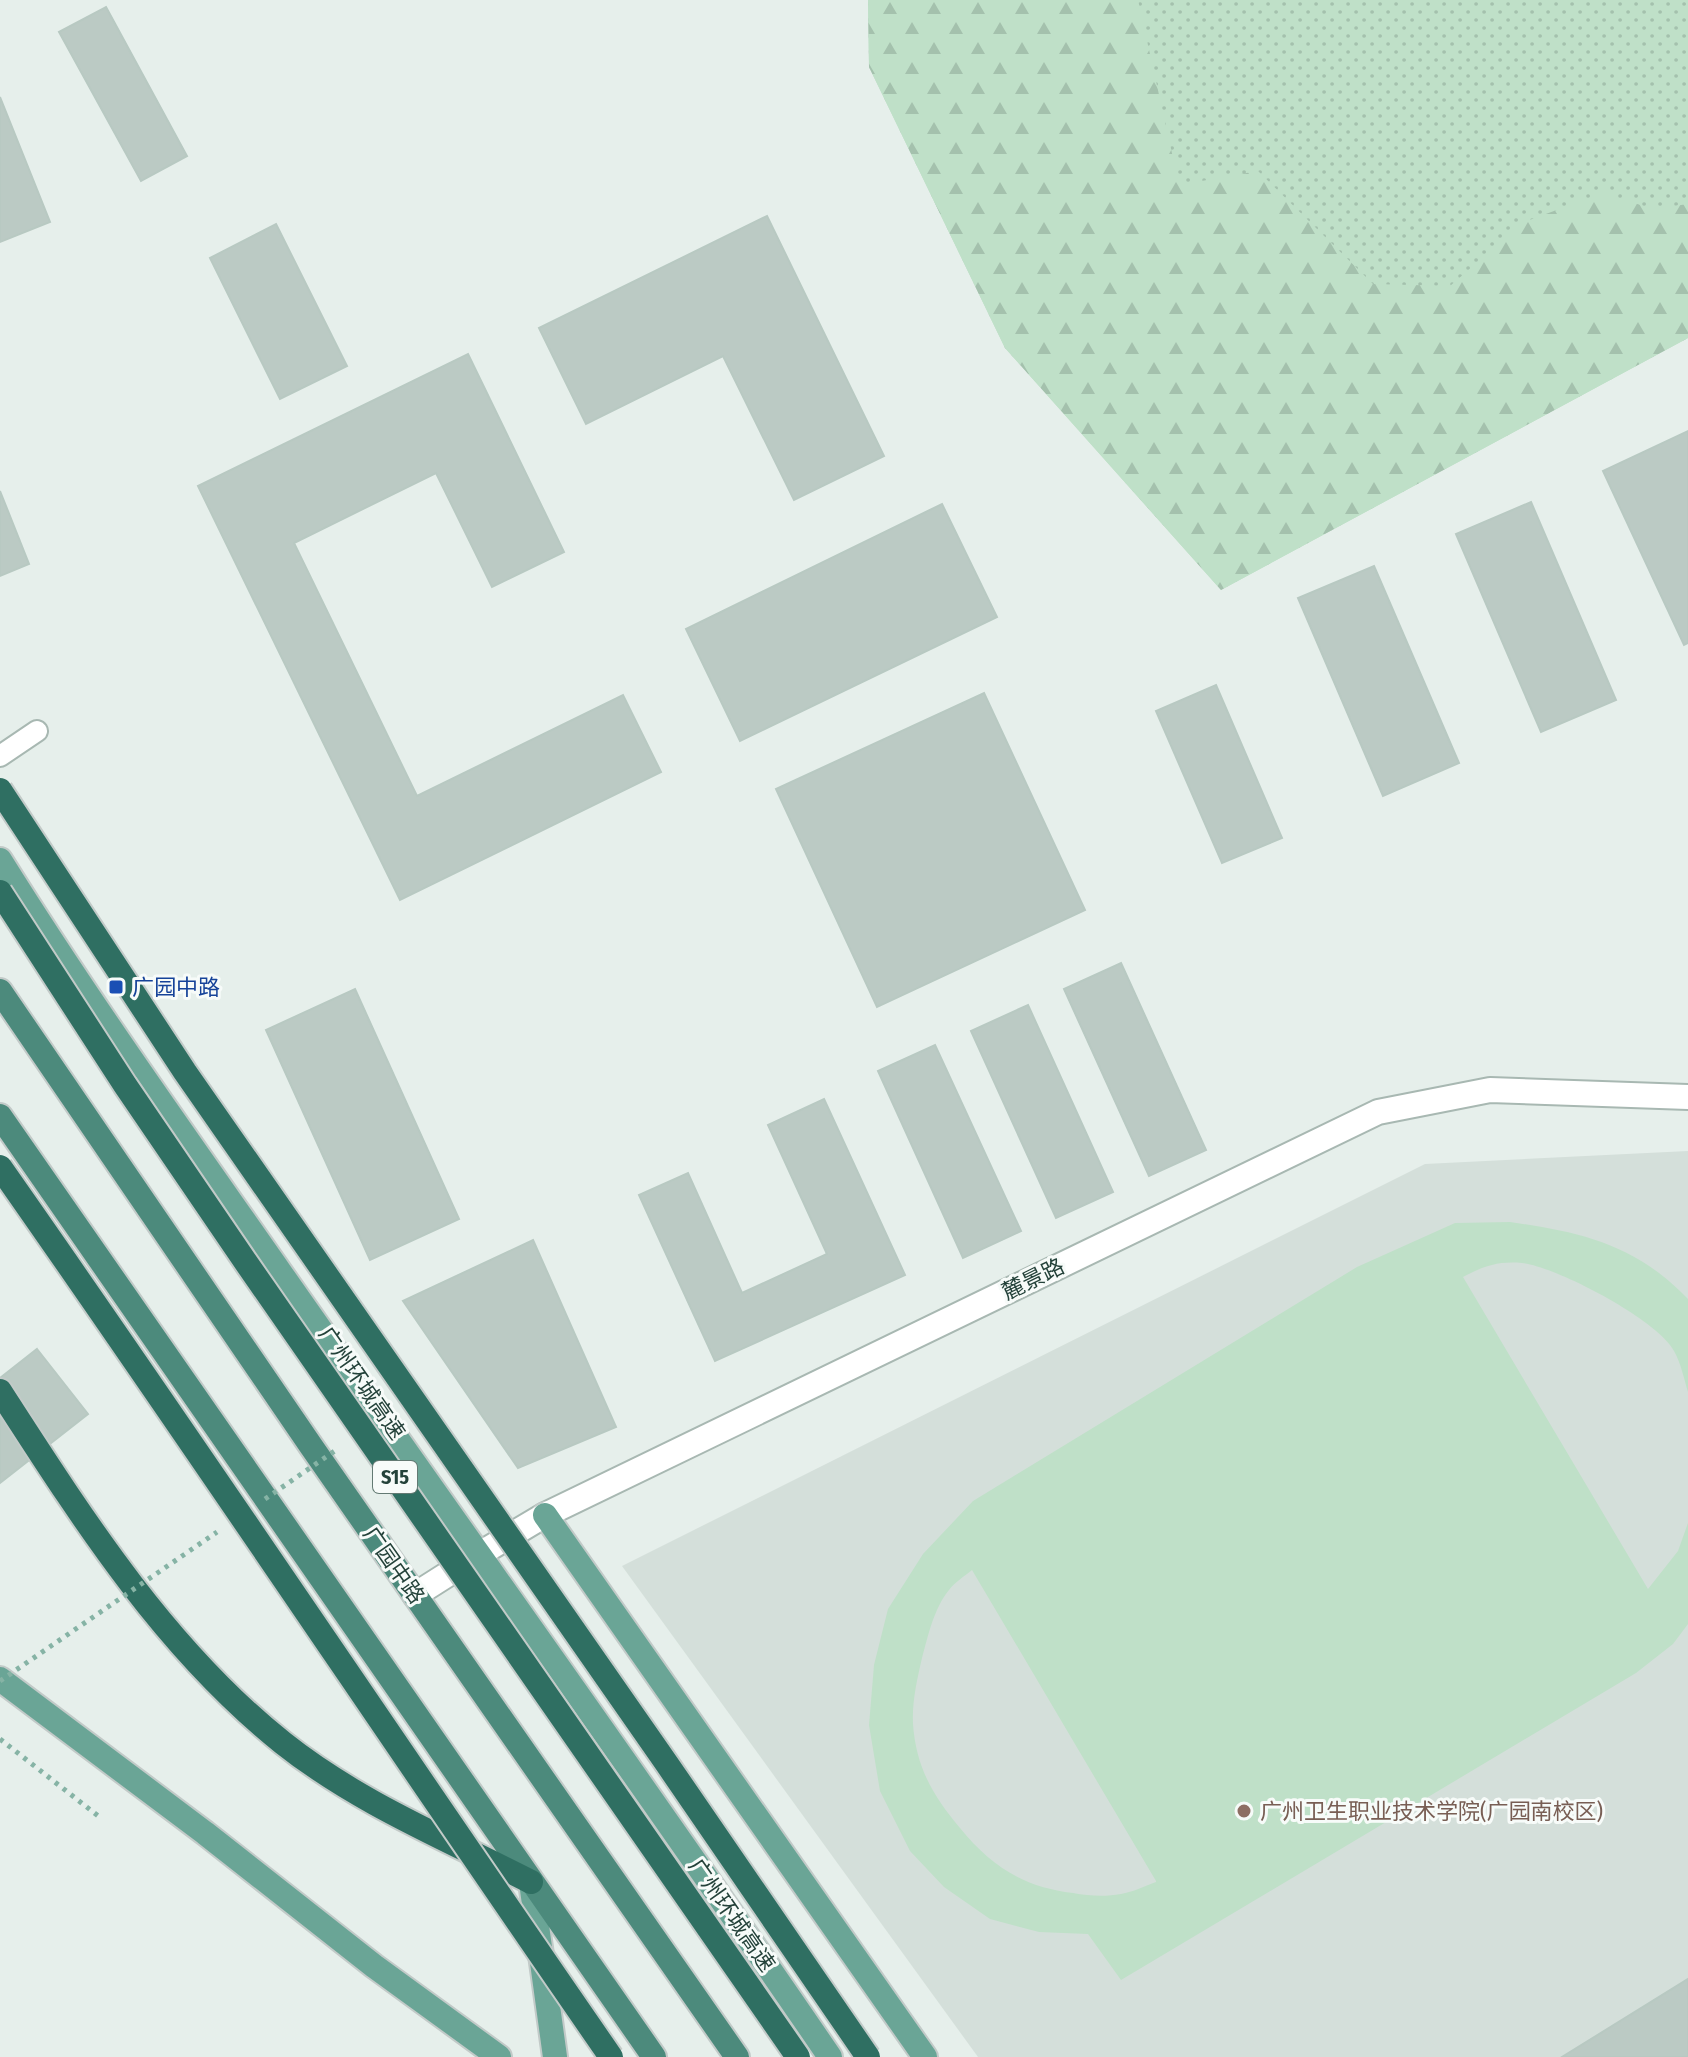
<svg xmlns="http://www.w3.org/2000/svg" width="1688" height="2057" font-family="'Fira Sans Condensed','Noto Sans SC',sans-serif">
<defs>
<pattern id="grass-dots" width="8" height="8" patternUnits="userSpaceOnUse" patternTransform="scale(2)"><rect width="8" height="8" fill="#bfe0c8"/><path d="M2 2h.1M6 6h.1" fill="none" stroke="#a4c1ad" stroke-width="1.8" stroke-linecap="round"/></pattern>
<pattern id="forest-firs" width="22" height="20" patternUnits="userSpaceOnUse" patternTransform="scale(2)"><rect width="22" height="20" fill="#bfe0c8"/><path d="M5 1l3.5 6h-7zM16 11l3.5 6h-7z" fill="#a4c1ad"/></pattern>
</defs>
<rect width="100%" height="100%" fill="#e6efeb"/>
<path fill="#d4dfda" d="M1688,1151V2057H978L622,1566L1425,1164Z"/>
<path fill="url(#grass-dots)" d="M868,0H1688V338L1221,590L1005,348L869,67Z"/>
<path fill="url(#forest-firs)" d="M868,0H1138L1179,185L1258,171L1373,284L1450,286L1524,222L1603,193L1653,209L1688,204V338L1221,590L1005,348L869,67Z"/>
<path fill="#bfe0c8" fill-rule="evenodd" d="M1510,1222C1565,1230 1614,1239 1659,1273C1670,1281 1679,1290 1688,1299V1392C1684,1379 1681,1363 1674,1351C1658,1320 1557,1267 1522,1263C1498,1261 1484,1266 1463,1277L1648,1589L1678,1551L1688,1523V1624L1673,1644L1636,1673L1121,1980L1088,1934L1039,1932L990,1919L944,1887L910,1851L880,1791L869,1725L874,1665L888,1609L923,1554L973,1501L1357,1267L1455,1223ZM972,1570L1156,1881V1882C1145,1886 1133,1892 1121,1894C1105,1897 1089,1896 1073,1893C1023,1887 991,1866 960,1828C933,1796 916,1767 913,1724C912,1701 917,1680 922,1658C928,1636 934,1608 949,1590C955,1582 965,1576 972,1570Z"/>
<g fill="#bbcac4" stroke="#b8c9c2" stroke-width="2">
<path d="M106,7L187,156L141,181L59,32Z"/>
<path d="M0,97L50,222L0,242Z"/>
<path d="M767,216L884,456L794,500L723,356L586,424L539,328Z"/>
<path d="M276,224L347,366L280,399L210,258Z"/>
<path d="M468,354L564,552L492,587L436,473L294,543L417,796L623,695L661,772L400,900L198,486Z"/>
<path d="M1688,431V643L1684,645L1603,471Z"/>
<path d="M0,491L29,564L0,576Z"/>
<path d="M1531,502L1616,700L1541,732L1456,534Z"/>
<path d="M942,504L997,617L740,741L686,629Z"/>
<path d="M1374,566L1459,763L1383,796L1298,598Z"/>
<path d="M1216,685L1282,838L1222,863L1156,711Z"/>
<path d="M984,693L1085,910L877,1007L776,789Z"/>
<path d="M1121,963L1206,1150L1149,1176L1064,989Z"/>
<path d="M355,989L459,1219L370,1260L266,1030Z"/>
<path d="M1028,1005L1113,1192L1056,1218L971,1031Z"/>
<path d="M935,1045L1021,1231L963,1258L878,1071Z"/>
<path d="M824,1099L905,1275L715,1361L639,1195L688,1173L742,1293L827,1254L768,1125Z"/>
<path d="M533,1240L616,1427L518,1468L403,1301Z"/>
<path d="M37,1349L88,1414L0,1483V1378Z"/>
<path d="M1688,1979V2057H1562Z"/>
</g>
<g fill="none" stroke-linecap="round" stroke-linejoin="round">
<g stroke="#a8b8b2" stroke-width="24">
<path id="service" d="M0,756L37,731"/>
</g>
<g stroke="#a8b8b2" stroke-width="28">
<path id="tertiary" d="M415,1595L478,1555L545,1515L1378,1112L1490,1090L1688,1097"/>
</g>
<g stroke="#c2cac8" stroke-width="28">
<g id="primary">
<path d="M0,860C88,1001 185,1136 280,1272C463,1534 650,1793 830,2057"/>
<path d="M545,1515L925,2057"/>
<path d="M0,1679L205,1833L374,1966L499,2057"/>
<path d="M531,1882L555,2057"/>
</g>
</g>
<g stroke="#c2cac8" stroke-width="28">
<g id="trunk">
<path d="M0,991L311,1446L737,2057"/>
<path d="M0,1116L654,2057"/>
</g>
</g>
<g stroke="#c2cac8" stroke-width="28">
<path id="motorway" d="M0,1391C82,1518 164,1648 283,1743C357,1802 447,1839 531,1882"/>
</g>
<path stroke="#86b3a5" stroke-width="5" stroke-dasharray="4 6" stroke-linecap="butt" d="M0,1739L102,1819"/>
<use href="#service" stroke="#fff" stroke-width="20"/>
<use href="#tertiary" stroke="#fff" stroke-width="24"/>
<use href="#primary" stroke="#6aa596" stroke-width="24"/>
<use href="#trunk" stroke="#4c8a7c" stroke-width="24"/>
<use href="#motorway" stroke="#2f6f62" stroke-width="24"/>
<g stroke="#c2cac8" stroke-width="28" stroke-linecap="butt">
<g id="motorway-bridge">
<path d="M0,790L185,1072L667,1764L868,2057"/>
<path d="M0,892L125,1085L247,1264L798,2057"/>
<path d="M0,1167C207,1462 406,1761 611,2057"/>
</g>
</g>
<g stroke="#86b3a5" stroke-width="5" stroke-dasharray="4 6" stroke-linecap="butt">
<path d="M265,1499L339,1448"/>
<path d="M0,1681L217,1532"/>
</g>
<use href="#motorway-bridge" stroke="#2f6f62" stroke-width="24"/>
</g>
<rect fill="#1a4fb4" stroke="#f7fbf9" stroke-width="3" x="108" y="979" width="16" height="16" rx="4"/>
<circle fill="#8d6e63" stroke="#f7fbf9" stroke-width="3" cx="1244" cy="1811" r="8"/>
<g text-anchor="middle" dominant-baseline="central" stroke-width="6" stroke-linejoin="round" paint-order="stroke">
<rect fill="#f7fbf9" stroke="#637a73" stroke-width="2" x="373" y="1461" width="44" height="32" rx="6"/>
<g font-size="20" font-weight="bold" fill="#24423a">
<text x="395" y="1477">S15</text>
</g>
<g font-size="22" fill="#164399" stroke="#f7fbf9" text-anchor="start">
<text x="132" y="987">广园中路</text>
</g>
<g font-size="22" fill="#24423a" stroke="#f7fbf9">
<text transform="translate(1033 1279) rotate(-26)">麓景路</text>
<text transform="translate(362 1383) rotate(55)">广州环城高速</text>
<text transform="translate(394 1565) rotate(55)">广园中路</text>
<text transform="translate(732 1915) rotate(55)">广州环城高速</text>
</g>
<g font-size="22" fill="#785e54" stroke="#f7fbf9" text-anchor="start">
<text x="1260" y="1811">广州卫生职业技术学院(广园南校区)</text>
</g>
</g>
</svg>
